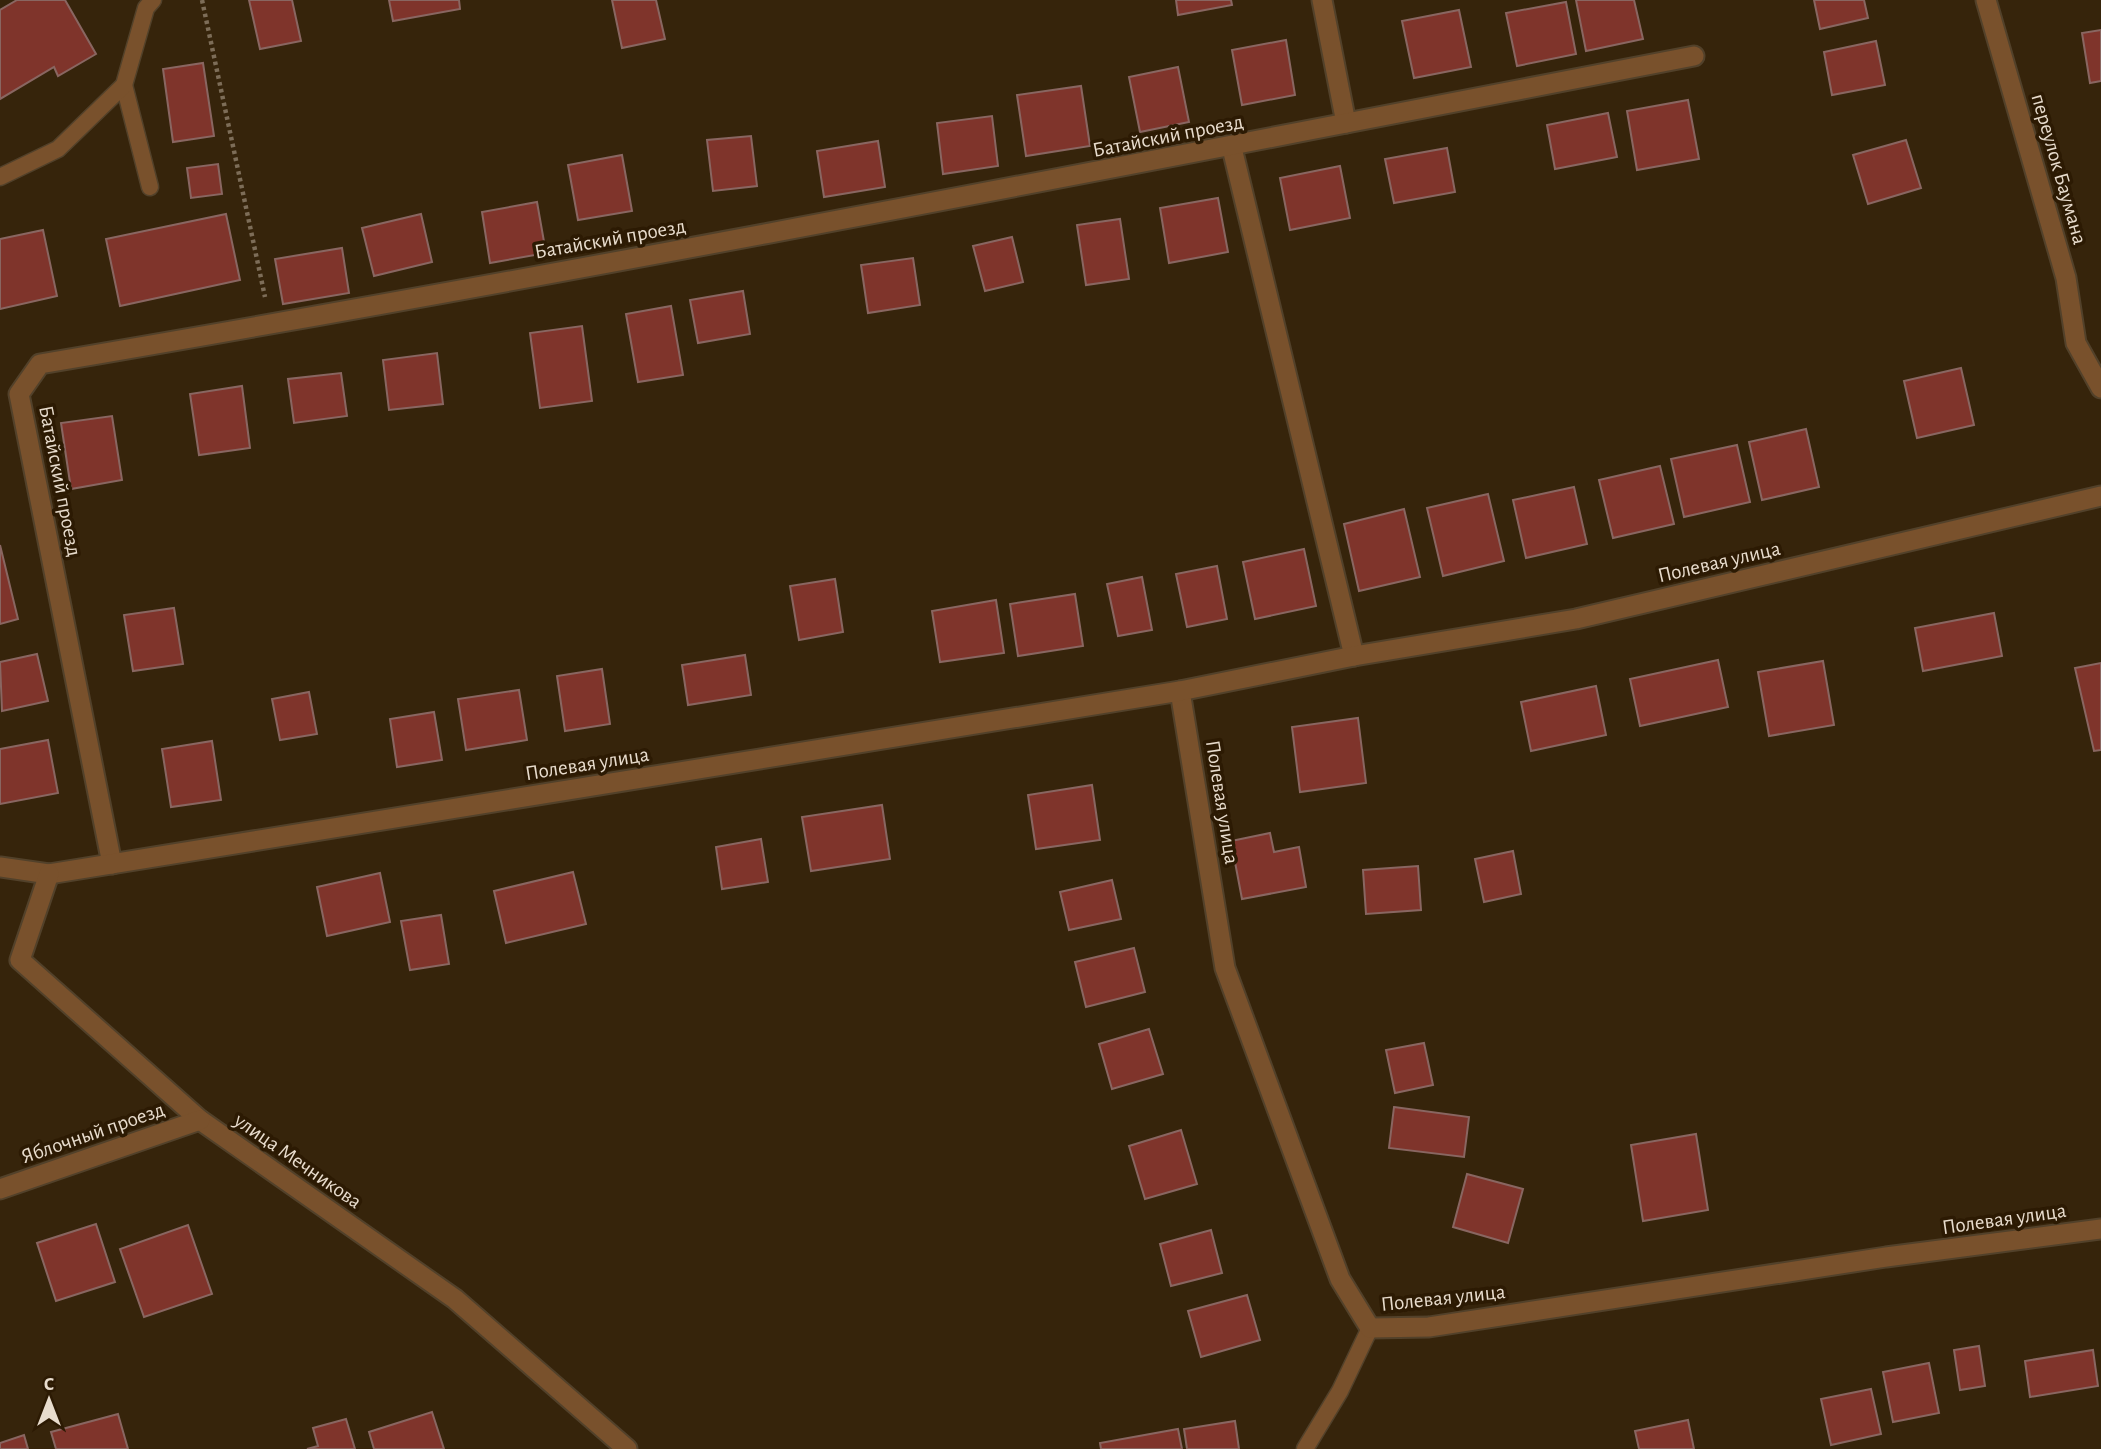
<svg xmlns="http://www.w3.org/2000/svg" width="2101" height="1449" font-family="'Alegreya Sans',sans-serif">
<rect width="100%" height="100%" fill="#36240b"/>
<g fill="#7f342b" stroke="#896661" stroke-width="2">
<path d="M17,0H65L96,54L58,76L54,67L0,99V10Z"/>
<path d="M249,0H292L301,41L260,49Z"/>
<path d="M389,0H459L460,9L393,21Z"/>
<path d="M612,0H656L665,39L622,48Z"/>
<path d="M1176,0H1231L1232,5L1178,15Z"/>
<path d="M1576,0H1634L1643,39L1586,51Z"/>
<path d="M1814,0H1864L1868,18L1820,29Z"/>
<path d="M1566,2L1576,54L1517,66L1506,13Z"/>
<path d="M1459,10L1471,67L1414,78L1402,21Z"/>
<path d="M2101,30V81L2090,83L2082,33Z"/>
<path d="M1286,40L1295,95L1242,105L1232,50Z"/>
<path d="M1876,41L1885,85L1832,95L1824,52Z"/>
<path d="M203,63L214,136L173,142L163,69Z"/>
<path d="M1178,67L1189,122L1140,132L1129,77Z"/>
<path d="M1081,86L1090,146L1026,156L1017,95Z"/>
<path d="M1688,100L1699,159L1637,170L1627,111Z"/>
<path d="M1608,113L1617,157L1555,169L1547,125Z"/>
<path d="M992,116L998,166L943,174L937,123Z"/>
<path d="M751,136L757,186L713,191L707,140Z"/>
<path d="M1906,140L1921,188L1868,204L1853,155Z"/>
<path d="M878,141L885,187L824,197L817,151Z"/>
<path d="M1447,148L1455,192L1394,203L1385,159Z"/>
<path d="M622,155L632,211L578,220L568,165Z"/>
<path d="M218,164L222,194L191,198L187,168Z"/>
<path d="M1340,166L1350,218L1290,230L1280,178Z"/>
<path d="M1218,198L1228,252L1169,263L1160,208Z"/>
<path d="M537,202L546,253L490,263L482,212Z"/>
<path d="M226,214L240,280L120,306L106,239Z"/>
<path d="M421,214L432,262L374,276L362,228Z"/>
<path d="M1120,219L1129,279L1086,285L1077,225Z"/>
<path d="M43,230L57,296L0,309V239Z"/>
<path d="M1012,237L1023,282L985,291L973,246Z"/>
<path d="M342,248L349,293L283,304L275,259Z"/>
<path d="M913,258L920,305L868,313L861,265Z"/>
<path d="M743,291L750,334L698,343L690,300Z"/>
<path d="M671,306L683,375L638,382L626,314Z"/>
<path d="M582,326L592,401L540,408L530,333Z"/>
<path d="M437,353L443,404L389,410L383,360Z"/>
<path d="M1961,368L1974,425L1917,438L1904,381Z"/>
<path d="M341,373L347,416L294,423L288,379Z"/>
<path d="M242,386L250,448L199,455L190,394Z"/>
<path d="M112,416L122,480L71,489L61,423Z"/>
<path d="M1806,429L1819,487L1762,500L1749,442Z"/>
<path d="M1737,445L1750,502L1684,517L1671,459Z"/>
<path d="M1660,466L1674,524L1613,538L1599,480Z"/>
<path d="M1574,487L1587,544L1526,558L1513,500Z"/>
<path d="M1488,494L1504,561L1443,576L1427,508Z"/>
<path d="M1404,509L1420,577L1359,591L1344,524Z"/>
<path d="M0,545L18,619L0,624Z"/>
<path d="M1304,549L1316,606L1255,619L1243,562Z"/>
<path d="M1217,566L1227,619L1187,627L1176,574Z"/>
<path d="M1142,577L1152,630L1118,636L1107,584Z"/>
<path d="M835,579L843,632L799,640L790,586Z"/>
<path d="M1075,594L1083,646L1018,656L1010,604Z"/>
<path d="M996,600L1004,653L940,662L932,611Z"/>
<path d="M174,608L183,664L133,671L124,615Z"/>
<path d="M1994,613L2002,656L1923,671L1915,628Z"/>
<path d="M37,654L48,701L2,711L0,662Z"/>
<path d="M745,655L751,695L688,705L682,665Z"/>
<path d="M1718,660L1728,707L1640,726L1630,679Z"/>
<path d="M1823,661L1834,725L1769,736L1758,672Z"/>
<path d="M2101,663V750L2094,751L2075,668Z"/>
<path d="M602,669L610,724L565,731L557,676Z"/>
<path d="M1596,686L1606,735L1531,751L1521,702Z"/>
<path d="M519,690L527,740L466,750L458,699Z"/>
<path d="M309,692L317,734L280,740L272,699Z"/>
<path d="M434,712L442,760L397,767L390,719Z"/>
<path d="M1358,718L1366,783L1300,792L1292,727Z"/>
<path d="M48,740L58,793L0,804V749Z"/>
<path d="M212,741L221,800L171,807L162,749Z"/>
<path d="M1092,785L1100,840L1036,849L1028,795Z"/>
<path d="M882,805L890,859L811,871L802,817Z"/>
<path d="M1270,833L1274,852L1299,847L1306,887L1242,899L1231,841Z"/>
<path d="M761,839L768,882L722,889L716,847Z"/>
<path d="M1513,851L1521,894L1484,902L1475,859Z"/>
<path d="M1418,866L1421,910L1366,914L1363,870Z"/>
<path d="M573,872L586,924L506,943L494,891Z"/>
<path d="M380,873L390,922L327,936L317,887Z"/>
<path d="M1112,880L1121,919L1069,930L1060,892Z"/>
<path d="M441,915L449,964L410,970L401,921Z"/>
<path d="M1134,948L1145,992L1086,1007L1075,962Z"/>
<path d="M1149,1029L1163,1074L1112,1089L1099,1044Z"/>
<path d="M1424,1043L1433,1085L1395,1093L1386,1050Z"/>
<path d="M1394,1107L1469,1117L1464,1157L1389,1148Z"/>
<path d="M1181,1130L1197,1184L1145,1199L1129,1146Z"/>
<path d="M1696,1134L1708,1210L1643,1221L1631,1145Z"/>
<path d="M1467,1174L1523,1189L1508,1243L1453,1227Z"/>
<path d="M96,1224L115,1282L56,1301L37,1243Z"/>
<path d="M188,1225L212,1294L144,1317L120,1249Z"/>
<path d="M1211,1230L1222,1273L1171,1286L1160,1244Z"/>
<path d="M1247,1295L1260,1340L1201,1357L1188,1311Z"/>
<path d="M1979,1346L1985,1386L1960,1390L1954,1350Z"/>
<path d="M2093,1350L2098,1386L2030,1397L2025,1361Z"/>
<path d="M1929,1363L1939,1413L1893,1422L1883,1372Z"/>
<path d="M1871,1389L1881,1434L1831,1445L1821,1399Z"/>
<path d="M432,1412L444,1449H374L369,1432Z"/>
<path d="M118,1414L128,1449H56L51,1432Z"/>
<path d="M346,1419L355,1449H307L318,1446L313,1428Z"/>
<path d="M1688,1420L1694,1449H1639L1635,1431Z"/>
<path d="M1235,1421L1239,1449H1187L1184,1429Z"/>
<path d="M1178,1429L1182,1449H1101L1100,1443Z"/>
<path d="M24,1435L28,1449H0V1443Z"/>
</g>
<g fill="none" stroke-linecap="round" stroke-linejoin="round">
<g stroke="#52412a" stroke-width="19">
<g id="service">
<path d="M124,85L150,187"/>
<path d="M0,177L58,149L124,85L146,8L153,0"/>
<path d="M1305,1449L1340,1391L1370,1328"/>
</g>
</g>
<g stroke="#52412a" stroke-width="23">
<g id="minor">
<path d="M1322,0L1346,123"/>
<path d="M1232,148L1354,656"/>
<path d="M1180,691L1225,968L1340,1279L1370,1328L1429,1327L1886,1257L2101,1229"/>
<path d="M112,864L19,394L40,364C593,270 1144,162 1694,56"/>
<path d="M0,867L49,874L1180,691L1354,656L1576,619L2101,496"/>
<path d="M49,874L20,960L200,1120L455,1299L627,1449"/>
<path d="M0,1189L200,1120"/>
</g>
</g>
<g stroke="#52412a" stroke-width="23">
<path id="tertiary" d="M1986,0L2066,278L2076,343L2101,388"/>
</g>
<path stroke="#7d6d58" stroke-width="4.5" stroke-dasharray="3.5 3.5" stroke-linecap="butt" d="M202,0L265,297"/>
<use href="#service" stroke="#79512c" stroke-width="16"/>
<use href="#minor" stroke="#79512c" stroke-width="19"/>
<use href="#tertiary" stroke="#79512c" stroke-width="19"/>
</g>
<g text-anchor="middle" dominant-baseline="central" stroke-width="7" stroke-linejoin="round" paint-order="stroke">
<g font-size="21" fill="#e8dccd" stroke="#2c1a03">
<text transform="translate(1168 136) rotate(-11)">Батайский проезд</text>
<text transform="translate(2059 169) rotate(74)">переулок Баумана</text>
<text transform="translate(610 239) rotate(-10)">Батайский проезд</text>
<text transform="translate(60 481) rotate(79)">Батайский проезд</text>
<text transform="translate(1719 562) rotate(-13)">Полевая улица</text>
<text transform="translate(587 764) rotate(-9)">Полевая улица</text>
<text transform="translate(1222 802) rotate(81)">Полевая улица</text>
<text transform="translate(93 1133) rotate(-19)">Яблочный проезд</text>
<text transform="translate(298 1161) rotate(35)">улица Мечникова</text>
<text transform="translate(2004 1219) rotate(-8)">Полевая улица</text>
<text transform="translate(1443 1298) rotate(-6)">Полевая улица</text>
</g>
</g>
<g transform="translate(49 1400)" stroke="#2c1a03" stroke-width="5" paint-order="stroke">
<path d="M0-5L12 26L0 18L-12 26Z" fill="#e8dccd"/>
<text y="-10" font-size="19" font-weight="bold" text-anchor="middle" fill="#e8dccd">С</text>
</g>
</svg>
